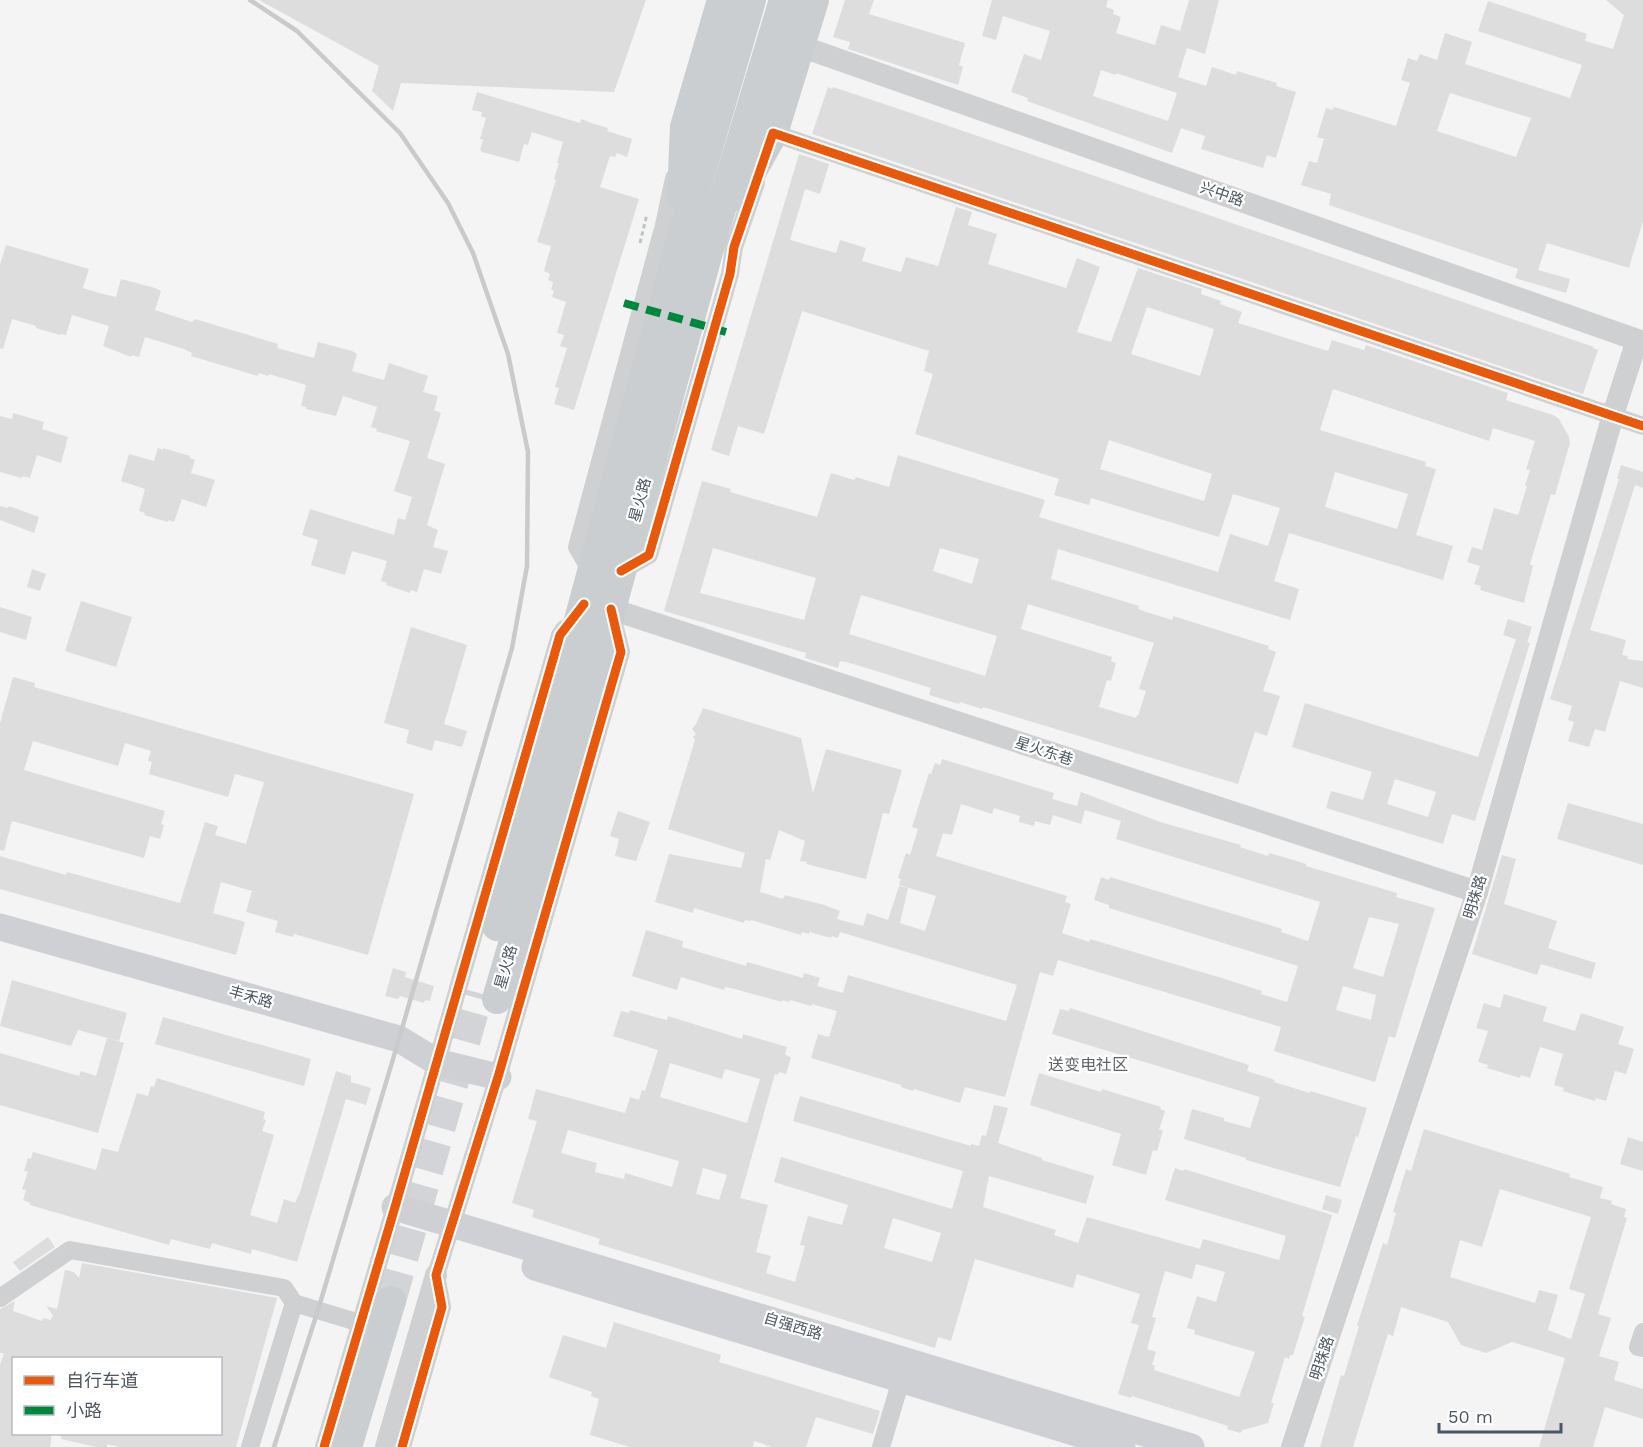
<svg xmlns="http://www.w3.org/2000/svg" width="1643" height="1447" font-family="'Work Sans','Noto Sans SC',sans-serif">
<rect width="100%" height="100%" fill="#f4f4f4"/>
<g fill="#ddddde" fill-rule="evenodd">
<path d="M259,0H646L614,92L401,83L393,111L372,91L379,66Z"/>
<path d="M845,0H874L869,14L965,43L959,65L963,67L958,85L848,49L850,42L833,37Z"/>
<path d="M992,0H1108L1106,7L1114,10L1113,14L1121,17L1116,33L1155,45L1161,25L1180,31L1189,0H1219L1205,54L1187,48L1178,77L1206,86L1212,67L1236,75L1237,71L1277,83L1276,86L1296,92L1276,158L1267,155L1263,168L1201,149L1205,136L1181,128L1172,153L1027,101L1028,98L1011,92L1024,54L1041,60L1050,31L1003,16L996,40L982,36ZM1101,70L1116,75V73L1177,93L1168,121L1093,96Z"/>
<path d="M1606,0H1643V221L1629,268L1547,243L1538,270L1570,279L1566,293L1515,278L1518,269L1329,205L1331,194L1301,185L1309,161L1317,163L1324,139L1317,137L1326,108L1332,110L1334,107L1396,126L1410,83L1401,80L1408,58L1417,61L1420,54L1437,60L1445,33L1472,42L1465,64L1570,98L1582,65L1478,31L1488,1L1587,34L1585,41L1613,49L1624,15ZM1450,93L1531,118L1516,157L1437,131Z"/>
<path d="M828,87L832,89L833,87L899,109L1594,347L1593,348L1598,350L1583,394L812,134Z"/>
<path d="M477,92L580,123L581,119L591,123L608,128L607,131L632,139L627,157L617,153L615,157L610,156L600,187L639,199L574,410L554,404L559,388L555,387L567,348L560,346L564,335L557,333L566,302L552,297L554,291L551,290L553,282L548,280L550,274L544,271L551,246L537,242L556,180L554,179L559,163H557L563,142L532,132L528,145L524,144L519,162L482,152L480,150L483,140L480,139L486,118L481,116L482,112L472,110Z"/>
<path d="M799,154L829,164L820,194L805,189L790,240L836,253L840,240L866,248L862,261L901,272L906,257L938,266L956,207L972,212L968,225L997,234L988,264L1066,288L1077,258L1100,267L1077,332L1111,342L1138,268L1202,289L1201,294L1221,301L1220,304L1242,312L1238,323L1328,351L1332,340L1364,350L1366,345L1508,393L1506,400L1553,415L1559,419L1569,437L1570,443L1555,495L1551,494L1530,564L1533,566L1524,603L1480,590L1481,586L1474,584L1480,566L1467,562L1472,547L1482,550L1494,508L1518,515L1527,486H1525L1530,470L1526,469L1535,441L1493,428L1489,441L1333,389L1320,430L1426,462L1425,466L1436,469L1416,535L1453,546L1443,580L1289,533L1274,581L1299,589L1290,620L1058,549L1051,579L1139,606L1138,609L1146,612L1172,620L1173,616L1269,646L1268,649L1276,652L1263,691L1280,696L1267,736L1255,732L1238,784L983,707L982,709L960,702L959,704L929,695L931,688L850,663L840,661L838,668L805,658L806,653L664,611L702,481L731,489L730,492L817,517L831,473L854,480L856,477L889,487L898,455L1045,500L1039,517L1218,572L1230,534L1268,546L1280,508L1233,494L1219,537L1091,498L1089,505L1054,495L1059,479L915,434L933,374L924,371L929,351L802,311L764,434L738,426L729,456L711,450ZM1147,307L1214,329L1200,376L1131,354ZM1109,440L1212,474L1204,501L1100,469ZM1335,472L1408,494L1397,529L1325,507ZM713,548L816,578L804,620L700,593ZM940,548L979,559L972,584L933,571ZM861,595L997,636L985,676L849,634ZM1028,604L1154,643L1139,689L1146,691L1138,716L1137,715L1136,718L1099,707L1107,680L1111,681L1116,663L1111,661L1112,657L1021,629Z"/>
<path d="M6,245L89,269L83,288L99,293L116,297L121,279L155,288L161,291L155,310L192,322L195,319L278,344L277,348L314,358L318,342L352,351L357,354L352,371L384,380L389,363L428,376L423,392L438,396L434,410L441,413L427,458L445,464L427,525L438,530L433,547L448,551L441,574L424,569L417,592L411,590L410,593L386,585L387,583L381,581L387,561L352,551L345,575L311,565L318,540L302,535L310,509L394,535L398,518L405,520L412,497L394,491L410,441L376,431L377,429L371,427L377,407L343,396L336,416L306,409V407L301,406L306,385L269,374L268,376L259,373L258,376L191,356L192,353L184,349L145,337L139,357L132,355L131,357L103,346L109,326L72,315L66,335L61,334L60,335L36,328V326L12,319L3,349L0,348V265Z"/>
<path d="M13,413L44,422L42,429L68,437L61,463L37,455L30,478L23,476L22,478L0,472V416L12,419Z"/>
<path d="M158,448L163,450V448L190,456V458L195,460L191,473L215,480L206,507L182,499L174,522L169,520L168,522L144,515L145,513L139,511L145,489L121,481L129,454L154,461Z"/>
<path d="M1621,465L1643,472V488L1635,485L1590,630L1626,640L1622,655L1628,656L1627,659L1643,661V688L1620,681L1605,732L1595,729L1589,747L1568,741L1574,722L1568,720L1572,706L1550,699L1619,479H1617Z"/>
<path d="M0,506L8,508L9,506L39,517L34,533L0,520Z"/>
<path d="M32,569L46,574L40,591L27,587Z"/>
<path d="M81,601L132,617L116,667L65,651Z"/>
<path d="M0,607L32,617L26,640L0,632Z"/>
<path d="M1508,619L1532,627L1527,643L1503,635Z"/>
<path d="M411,627L467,645L444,724L467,731L462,747L435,740L432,751L406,743L409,730L384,723Z"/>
<path d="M1516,639L1530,643L1475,821L1452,814L1443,844L1326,808L1331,791L1363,800L1372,772L1292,747L1305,703L1478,757ZM1395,779L1436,792L1428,817L1387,804Z"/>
<path d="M13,677L35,683L34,687L414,794L368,955L294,934L293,937L275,932L278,921L246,912L252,891L221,882L213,913L245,922L236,955L0,889V856L66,875L67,872L180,903L205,822L218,826L215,835L246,844L264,782L235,774L228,797L149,774L152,762L148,761L151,751L125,743L118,766L33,741L24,770L165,811L161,824L164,825L160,839L150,836L144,858L12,821L4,851L0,850V723Z"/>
<path d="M703,708L801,738L813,793L826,749L902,770L889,814L883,813L866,879L806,864L807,862L800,861L805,841L779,830L770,860L766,859L760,892L783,899L785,895L824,905L840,911L837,919L863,926L867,913L888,920L899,886L908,888L900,923L925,931L936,896L899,885L901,879L898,878L906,853L910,855L918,829L912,827L929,773L931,774L935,763L940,765L942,759L1054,793L1052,799L1077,806L1081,792L1160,822L1241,845L1240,847L1268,856L1269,853L1287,858L1306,864V866L1397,893L1396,897L1435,908L1395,1038L1389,1036L1375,1082L1274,1051L1281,1027L1058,960L1053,976L1040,972L1005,1097L965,1087L960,1103L914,1089L913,1091L901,1087V1085L811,1058L818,1034L829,1037L837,1011L812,1004L811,1006L790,1000L789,1002L782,1000V1002L731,988L725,987L724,990L681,977L677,990L632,976L646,930L683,941L682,947L746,966L747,962L803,978L804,973L820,978L817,986L843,993L848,975L1006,1021L1017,985L840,932L838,938L832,936L831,938L809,932V934L802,932L801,935L751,920L750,921L745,920L744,923L694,908L693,913L655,902L669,854L741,868L745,853L668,829L695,740L693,737L696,734L692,729L696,724ZM961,804L992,814L994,808L1020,816L1019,822L1034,826L1035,821L1050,825L1053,815L1081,824L1085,810L1121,821L1116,839L1320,902L1308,941L1281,932L1282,929L1260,922L1110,877L1109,880L1101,877L1094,900L1109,905V908L1298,966L1287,1002L1261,994L1262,991L1225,979L1090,939L1089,942L1062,933L1071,904L1065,902L1067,896L936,856L943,833L952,835ZM1369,917L1399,924L1383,977L1353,968ZM1343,986L1376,995L1371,1020L1336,1010Z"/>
<path d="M1568,803L1643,824V865L1557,839Z"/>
<path d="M618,811L650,822L636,861L615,856L619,839L610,836Z"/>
<path d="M1502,855L1516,859L1504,904L1557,921L1548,948L1596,963L1591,979L1541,964L1537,975L1472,954Z"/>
<path d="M393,968L406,972L405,977L434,986L430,1001L425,1000L424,1003L400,996L398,999L385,996Z"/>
<path d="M12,980L127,1013L119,1041L78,1030L71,1046L0,1026Z"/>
<path d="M1504,994L1547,1007L1543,1021L1575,1031L1581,1013L1624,1027L1618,1044L1634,1049L1626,1074L1615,1071L1606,1101L1596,1098L1595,1101L1563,1091L1564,1088L1554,1085L1563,1054L1540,1047L1530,1078L1521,1075L1520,1078L1507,1074L1487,1068L1488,1065L1478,1062L1488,1031L1476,1028L1484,1003L1500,1008Z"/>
<path d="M1070,1008L1249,1065L1247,1071L1275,1080L1274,1082L1310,1093V1091L1367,1108L1358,1137L1356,1136L1340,1187L1246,1160V1158L1184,1139L1192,1109L1224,1118V1121L1250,1128L1260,1097L1052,1034L1060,1009L1069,1011Z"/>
<path d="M630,1010L659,1018L667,1020L668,1016L742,1039L743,1034L787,1047L785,1055L791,1057L786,1074L779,1072L778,1075L775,1074L740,1198L768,1205L756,1252L771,1256L766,1273L795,1282L805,1246L800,1245L808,1216L842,1225L848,1205L774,1182L781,1157L952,1209L963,1171L793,1121L800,1096L971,1146V1144L979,1146L982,1135L986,1136L994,1105L1008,1108L998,1143L1042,1158V1160L1094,1176L1086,1204L989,1176L983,1207L1056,1230L1054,1235L1078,1243L1087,1217L1200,1249L1203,1239L1279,1260L1286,1236L1165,1200L1175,1168L1183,1171L1184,1169L1332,1215L1302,1316L1305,1317L1293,1355H1290L1289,1359L1285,1357L1271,1403H1274L1268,1423L1243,1430L1240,1433L1227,1429L1228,1426L1132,1396L1131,1398L1118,1394L1139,1325L1131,1323L1140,1294L1077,1274L1073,1288L975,1259L951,1341L938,1337L935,1348L598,1244L600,1239L532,1217L534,1210L512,1203L537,1121L528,1119L536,1089L625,1113L630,1097L639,1100L642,1090L645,1091L658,1050L613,1036L621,1011L629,1013ZM670,1063L722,1079L725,1069L760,1079L747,1123L660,1097ZM568,1130L679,1161L672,1187L625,1173L624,1179L595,1172L597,1163L561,1153ZM703,1168L727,1175L719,1200L696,1194ZM893,1218L941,1233L932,1262L884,1248ZM1196,1264L1225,1272L1216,1302L1197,1296L1187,1328L1195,1330L1194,1334L1255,1352L1239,1397L1154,1370L1155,1365H1152L1156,1352L1147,1349L1156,1318L1152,1317L1165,1271L1192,1279Z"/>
<path d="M163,1017L311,1059L304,1086L155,1044Z"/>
<path d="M107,1038L124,1043L98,1133L0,1105V1053L79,1076L81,1071L96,1076Z"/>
<path d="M336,1071L351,1076V1082L371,1088L366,1105L346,1099L297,1262L252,1249L251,1254L212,1243L210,1249L171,1239L169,1245L47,1210L30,1205V1203L23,1200L26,1190L22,1189L28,1172L24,1171L28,1158L31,1159L33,1152L96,1170L102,1148L118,1152L137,1093L148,1096L151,1086L154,1087L157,1078L265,1112L263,1119L266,1120L262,1131L274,1135L250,1215L277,1223L284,1199L295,1203L300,1192Z"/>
<path d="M1039,1073L1101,1092L1102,1089L1161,1107L1160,1109L1165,1111L1159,1130H1163L1157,1151L1153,1150L1146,1175L1112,1165L1121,1134L1030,1105Z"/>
<path d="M1424,1129L1570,1174L1569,1177L1603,1187L1600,1198L1612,1201L1611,1204L1626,1209L1624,1217L1627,1218L1598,1314L1611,1318L1599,1356L1619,1362L1614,1380L1643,1389V1419L1605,1407L1593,1447H1539L1565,1358L1512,1342L1486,1353L1461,1345L1448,1322L1401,1307L1393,1336L1388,1334L1353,1447H1320L1341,1375L1344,1376L1359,1326H1357L1383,1243L1387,1245L1396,1213L1393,1212L1406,1169L1411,1171ZM1500,1189L1591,1217L1569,1289L1585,1294L1571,1339L1548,1330L1558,1295L1539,1290L1535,1303L1450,1277L1460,1240L1482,1247Z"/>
<path d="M1628,1137L1643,1142V1171L1620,1164Z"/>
<path d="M1326,1195L1342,1200L1338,1214L1322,1209Z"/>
<path d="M48,1237L55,1247L20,1271L13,1262Z"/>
<path d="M82,1263L277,1298L236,1447H120L107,1444V1447H96L61,1439V1434H220V1359H14V1434H52L50,1447H0V1365L4,1353H0V1309L15,1301L13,1311L42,1321L43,1318L51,1320L52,1316L54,1317L46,1306L57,1309L65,1270L74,1272L79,1278Z"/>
<path d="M614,1322L721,1355L719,1362L880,1411L873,1434L816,1417L806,1447H772L754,1441L753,1447H630L590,1435L599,1399L591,1396L592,1392L549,1377L563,1335L606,1348Z"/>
</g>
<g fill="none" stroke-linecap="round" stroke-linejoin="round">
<path stroke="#d2d4d7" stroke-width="30" stroke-dasharray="30 15" stroke-linecap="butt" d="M391,1301L479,993"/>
<path stroke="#bcc7c4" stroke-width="3" stroke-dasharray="4.5 3" stroke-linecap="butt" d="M640,243L647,214"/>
<g stroke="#ced0d2" stroke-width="18">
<path d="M771,140L773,133L1643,426"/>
<path d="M621,571L649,555L730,274L734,247L756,183"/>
<path d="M592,573L577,547L664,225L674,178"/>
<path d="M0,1298L70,1250L284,1288L294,1303L360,1323"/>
<path d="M1643,1332L1638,1347L1643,1348"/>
<path d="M250,1447L294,1303"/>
<path d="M324,1447L395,1207L560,635L564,629"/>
<path d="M402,1447L442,1307L436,1275L498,1077L621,652L612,616"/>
<path d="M881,1447L901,1380"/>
</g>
<g stroke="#ced0d2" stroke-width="22">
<path d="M800,46L1643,342"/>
<path d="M611,609L1477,892"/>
<path d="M386,1447L436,1275"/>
<path d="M1292,1447L1477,892L1613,415L1637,340"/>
</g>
<g stroke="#ced0d4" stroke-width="27">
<path d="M0,927L399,1039L437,1062L498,1077"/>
<path d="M395,1207L1191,1447"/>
<path d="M535,1267L1122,1447"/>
</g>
<g stroke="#caced1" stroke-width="30">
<path d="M682,196L685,127L722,0"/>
<path d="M738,196L773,133L814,0"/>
<path d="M497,926L681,240L751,0"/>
<path d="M497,999L611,609L708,252L784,0"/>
<path d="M347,1447L391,1301"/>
</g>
<path stroke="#c9cacc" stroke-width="4.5" d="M250,0L297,31L400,133L448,203L473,253L508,354L528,452L527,566L512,648L399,1039L318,1310L274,1447"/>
<path stroke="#00873e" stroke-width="8" stroke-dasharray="15 8" stroke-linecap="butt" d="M624,303L726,332"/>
<g stroke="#fff" stroke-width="13">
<g id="cycleway">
<path d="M621,571L649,555L730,274L734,247L773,133L1643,426"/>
<path d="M324,1447L395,1207L560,635L584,604"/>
<path d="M402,1447L442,1307L436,1275L498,1077L621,652L611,609"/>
</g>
</g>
<use href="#cycleway" stroke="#e8590c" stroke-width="9"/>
</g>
<g text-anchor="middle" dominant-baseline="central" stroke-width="4.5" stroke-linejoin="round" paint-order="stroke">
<g font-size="15" fill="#4a5661" stroke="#fff">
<text transform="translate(1222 194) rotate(19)">兴中路</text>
<text transform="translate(640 500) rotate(-75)">星火路</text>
<text transform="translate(1044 751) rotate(18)">星火东巷</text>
<text transform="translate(1475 897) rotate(-73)">明珠路</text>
<text transform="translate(506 967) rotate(-74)">星火路</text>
<text transform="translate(251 997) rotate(16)">丰禾路</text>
<text transform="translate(793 1326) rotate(17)">自强西路</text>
<text transform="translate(1322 1358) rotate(-72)">明珠路</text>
</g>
<g font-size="16" fill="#5f6368" stroke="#fff">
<text x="1088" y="1064">送变电社区</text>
</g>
</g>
<rect x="12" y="1357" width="210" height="78" fill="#ffffff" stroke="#b7bbc0" stroke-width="1.5"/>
<rect x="24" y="1376" width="30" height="9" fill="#e8590c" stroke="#b7bbc0" stroke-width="1.5"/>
<text x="66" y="1387" font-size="18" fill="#4a5661">自行车道</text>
<rect x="24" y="1406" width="30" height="9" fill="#00873e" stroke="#b7bbc0" stroke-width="1.5"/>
<text x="66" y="1417" font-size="18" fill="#4a5661">小路</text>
<path d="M1439 1423v9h122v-9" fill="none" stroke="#4a5661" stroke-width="3"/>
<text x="1448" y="1423" font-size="18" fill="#4a5661" stroke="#ffffff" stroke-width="4.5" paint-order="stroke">50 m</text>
</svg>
